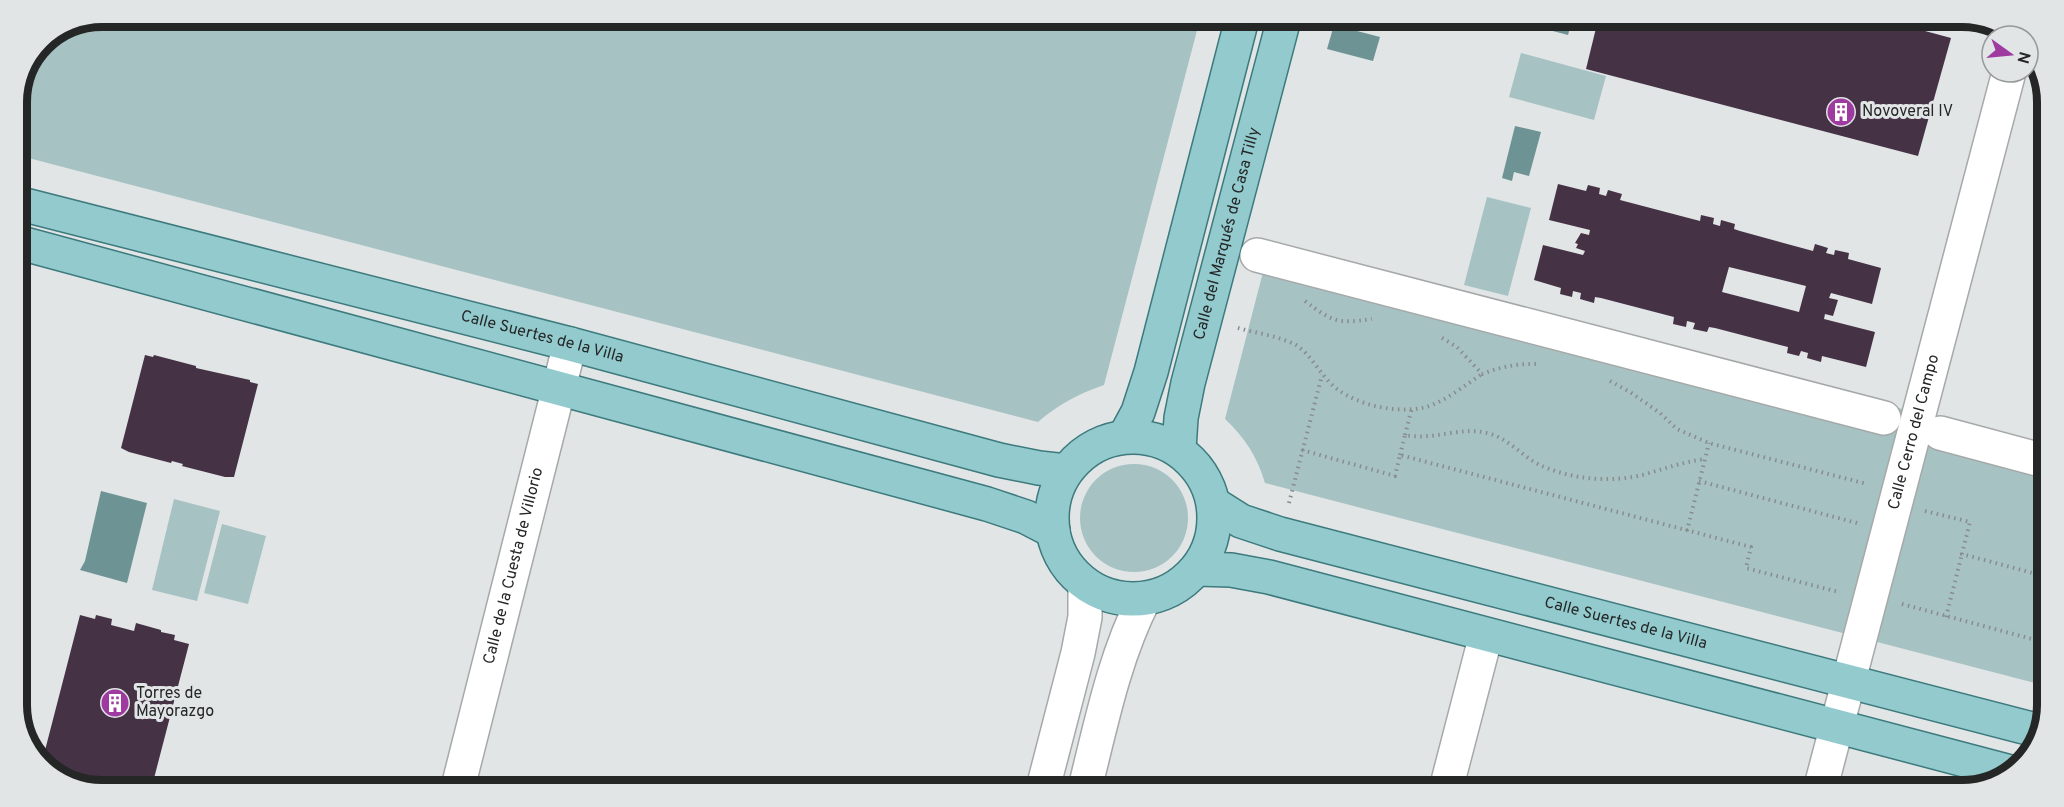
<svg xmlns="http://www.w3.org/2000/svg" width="2064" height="807" font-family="Overpass,sans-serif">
<rect width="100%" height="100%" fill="#e1e5e6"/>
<g fill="#a7c2c3">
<path d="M102,17L1200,19L1104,385C1078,394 1059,404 1038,422L17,155V97L42,41Z"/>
<path d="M1521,53L1606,76L1594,120L1509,97Z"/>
<path d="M1487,197L1531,208L1508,296L1464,285Z"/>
<path d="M1270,245L2045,446L2043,685L1265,483C1257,456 1245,438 1225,419Z"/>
<circle cx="1134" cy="518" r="54"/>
<path d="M174,499L220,511L197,601L152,590Z"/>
<path d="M222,524L266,536L248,604L204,593Z"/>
</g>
<g fill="#6e9395">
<path d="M1531,20H1572L1568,35L1530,25Z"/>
<path d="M1334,25L1380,37L1373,61L1327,49Z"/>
<path d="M1515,126L1541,132L1529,176L1514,172L1512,181L1502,178Z"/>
<path d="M101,491L147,503L127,583L80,570L85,561Z"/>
</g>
<g fill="#453245" fill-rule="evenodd">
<path d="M1598,20L1888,21L1951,38L1918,156L1586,69Z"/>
<path d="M1558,184L1586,191L1588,185L1600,188L1599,194L1606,196L1608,190L1622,194L1620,200L1700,221L1701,215L1714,218L1713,224L1720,226L1721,220L1735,224L1734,229L1740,231L1813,251L1815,244L1828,248L1826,253L1834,255L1835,250L1849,253L1848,259L1881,268L1872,304L1831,293L1829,298L1838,300L1833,316L1825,314L1824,319L1875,332L1866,367L1822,356L1821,362L1807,358L1808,353L1801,351L1799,356L1787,353L1788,347L1715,328L1709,327L1707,332L1693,329L1695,323L1687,321L1686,327L1673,324L1674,317L1601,298L1595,297L1594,303L1580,299L1581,293L1573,291L1572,297L1560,294L1561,288L1534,280L1543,245L1583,255L1585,251L1576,248L1578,244L1575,243L1581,233L1589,235L1590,230L1549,220ZM1729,267L1806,286L1799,312L1722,292Z"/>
<path d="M145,355L153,357L154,355L196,366V368L250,380V382L258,384L234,477H225L182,466L183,464L172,461L171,463L129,452L121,448Z"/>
<path d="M80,615L95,619L96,615L112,619L111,625L134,631L136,623L161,630V632L175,635L174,640L189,644L152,786H74L42,762Z"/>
</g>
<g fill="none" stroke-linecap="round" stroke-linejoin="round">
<g stroke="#a5a9a9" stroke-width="36">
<g id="minor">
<path d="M1257,255L1884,418"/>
<path d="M1940,433L2045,461"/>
<path id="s1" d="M458,787L570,344"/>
<path d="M1043,788L1078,653L1085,617V584"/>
<path d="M1085,788C1101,724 1114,658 1144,599"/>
<path d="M1446,789L1486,635"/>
<path id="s2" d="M1820,790L2009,72"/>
</g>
</g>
<g stroke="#3d7a7d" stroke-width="36">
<g id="major">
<path id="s3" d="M17,203L570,344L999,460L1039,468L1066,471"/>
<path d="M17,242L987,504L1026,517L1053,531"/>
<path d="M1125,436L1138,412L1151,372L1242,19"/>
<circle cx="1133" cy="518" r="81"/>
<path id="s4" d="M1179,450L1181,418L1188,383L1284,19"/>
<path id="s5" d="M1214,504L1241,521L1280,534L2043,732"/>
<path d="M1197,569L1231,570L1269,577L2014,773"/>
</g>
</g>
<g stroke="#898c8d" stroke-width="4" stroke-dasharray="1.5 4.5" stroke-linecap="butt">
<path d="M1305,301C1333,322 1337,324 1372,319"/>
<path d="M1238,328C1256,333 1279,336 1296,345C1312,355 1321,377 1337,389C1360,406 1398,414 1426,407C1446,401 1465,385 1482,374"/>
<path d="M1442,338L1457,347L1482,374C1500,367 1519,363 1539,364"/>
<path d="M1610,381L1630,392L1660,413L1677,429L1709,443L1867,484"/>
<path d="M1405,435L1412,408"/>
<path d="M1302,450L1395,476L1400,455L1751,547L1746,568L1839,592"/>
<path d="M1400,455L1405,435C1433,441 1460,426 1487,433C1509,438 1522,457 1542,466C1574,480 1613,483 1646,474C1666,468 1684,462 1705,459"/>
<path d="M1699,481L1857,523"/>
<path d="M1289,503L1322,375"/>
<path d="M1925,511L1970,522L1962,554L2044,576"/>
<path d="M1687,531L1709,443"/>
<path d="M1902,604L2043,642"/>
<path d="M1946,617L1962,554"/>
</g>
<use href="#minor" stroke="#fff" stroke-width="33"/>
<use href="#major" stroke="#92cacd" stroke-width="33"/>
</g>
<defs>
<g id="building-disc" transform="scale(1.5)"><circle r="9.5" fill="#9e3aa0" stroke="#e1e5e6"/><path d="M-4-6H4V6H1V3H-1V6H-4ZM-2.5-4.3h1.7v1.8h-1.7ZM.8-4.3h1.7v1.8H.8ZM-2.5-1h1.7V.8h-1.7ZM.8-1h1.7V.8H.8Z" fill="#fff"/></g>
</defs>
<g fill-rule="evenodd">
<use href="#building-disc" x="1841" y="112"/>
<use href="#building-disc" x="115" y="703"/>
</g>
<g text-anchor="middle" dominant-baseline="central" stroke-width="6" stroke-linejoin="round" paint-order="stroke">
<g font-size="16" fill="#252727" stroke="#e1e5e6" text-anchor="start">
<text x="1862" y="112">Novoveral IV</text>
<text x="136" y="694">Torres de<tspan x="136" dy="18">Mayorazgo</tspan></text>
</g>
<g font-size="16" fill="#252727" stroke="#e1e5e6">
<text stroke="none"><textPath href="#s4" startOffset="222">Calle del Marqués de Casa Tilly</textPath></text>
<text stroke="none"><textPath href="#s3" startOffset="542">Calle Suertes de la Villa</textPath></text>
<text stroke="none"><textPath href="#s2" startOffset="370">Calle Cerro del Campo</textPath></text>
<text stroke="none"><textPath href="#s1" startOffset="228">Calle de la Cuesta de Villorio</textPath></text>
<text stroke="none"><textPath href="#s5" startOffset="430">Calle Suertes de la Villa</textPath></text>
</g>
</g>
<path d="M0 0H2064V807H0ZM102 27H1962A75 75 0 0 1 2037 102V705A75 75 0 0 1 1962 780H102A75 75 0 0 1 27 705V102A75 75 0 0 1 102 27Z" fill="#e1e5e6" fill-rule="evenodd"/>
<path fill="none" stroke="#252727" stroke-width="8" d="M102 27H1962A75 75 0 0 1 2037 102V705A75 75 0 0 1 1962 780H102A75 75 0 0 1 27 705V102A75 75 0 0 1 102 27Z"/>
<g transform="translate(2010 54) rotate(105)"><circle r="28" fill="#e1e5e6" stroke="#96999a" stroke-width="1.5"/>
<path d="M0-4.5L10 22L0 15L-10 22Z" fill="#9e3aa0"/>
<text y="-9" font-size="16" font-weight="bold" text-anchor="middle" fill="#252727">N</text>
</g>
</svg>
